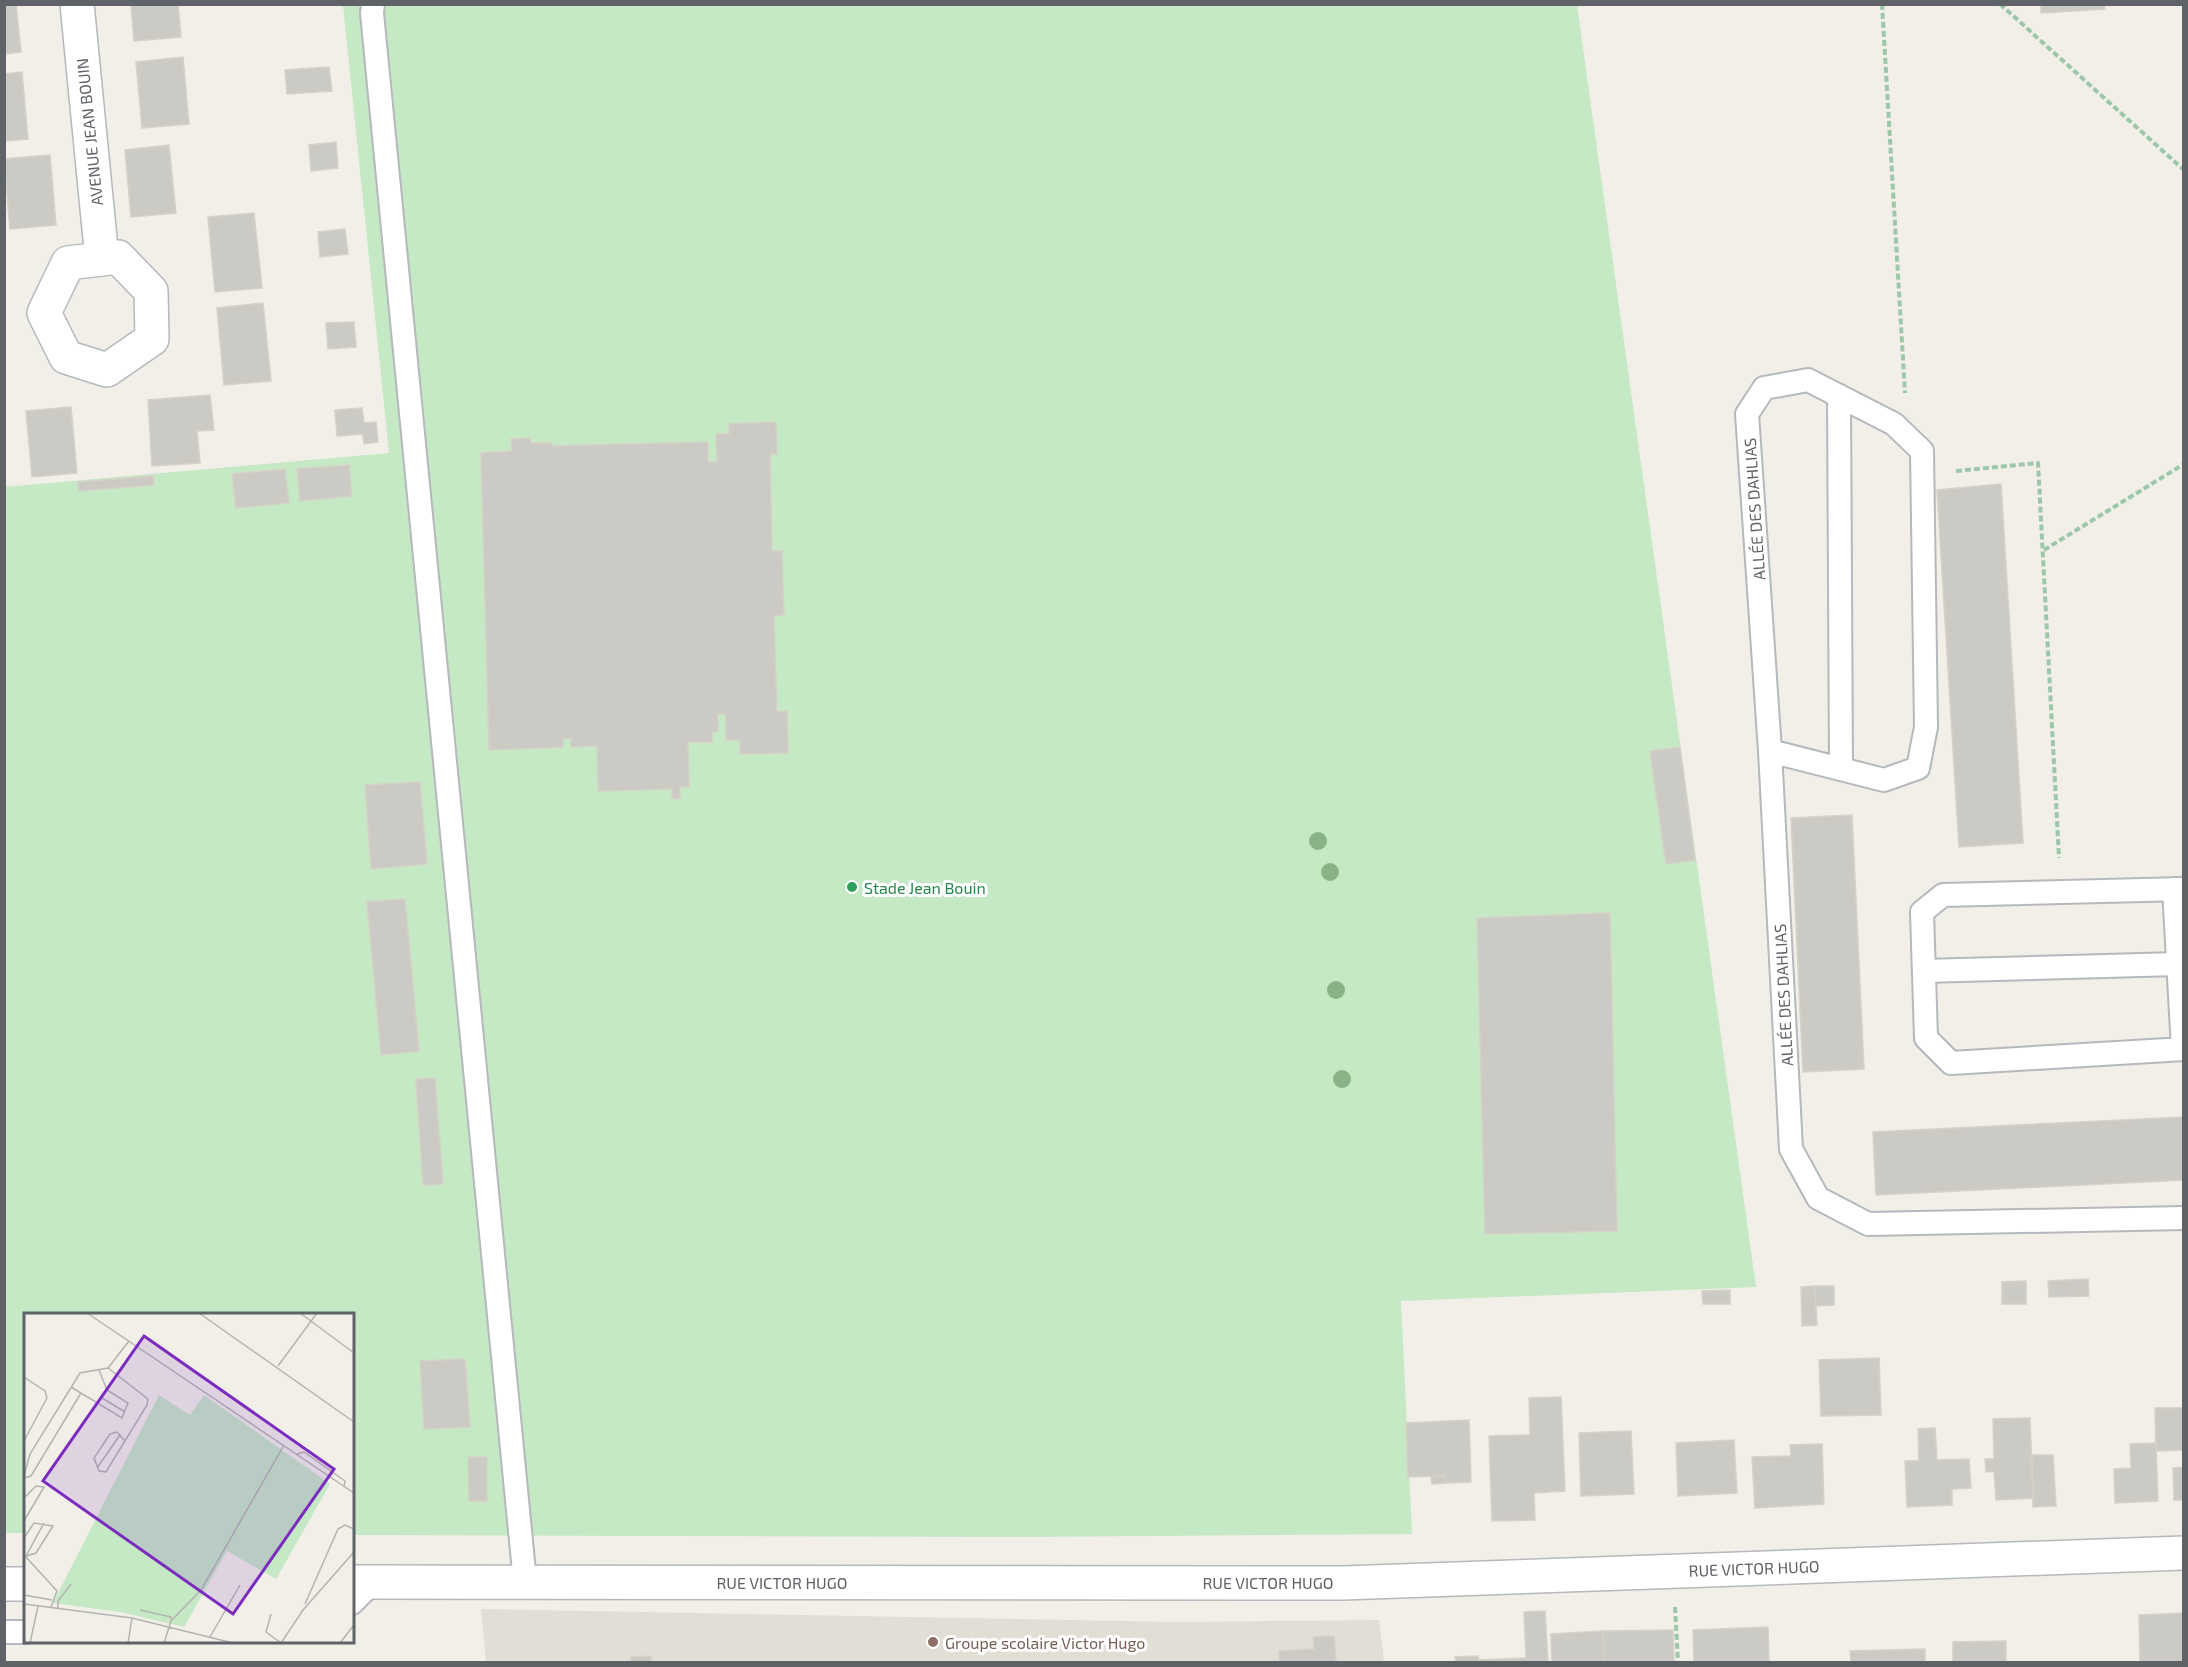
<svg xmlns="http://www.w3.org/2000/svg" width="2188" height="1667" font-family="'Exo 2',sans-serif">
<rect width="100%" height="100%" fill="#f1efe8"/>
<path fill="#e1ded6" d="M481,1609L1180,1622L1379,1620L1384,1662H486Z"/>
<path fill="#c5e8c5" d="M343,5H1577L1756,1287L1401,1301L1412,1534L1022,1537L353,1535L352,1314H26L25,1533H5V487L389,453Z"/>
<g fill="#cccac5" stroke="#d6d1c6" stroke-width="1.5">
<path d="M4,4H16L21,52L4,54Z"/>
<path d="M131,4H178L181,37L134,41Z"/>
<path d="M2041,4H2104L2105,9L2041,13Z"/>
<path d="M183,57L189,124L142,128L136,62Z"/>
<path d="M329,67L332,91L287,94L285,70Z"/>
<path d="M22,72L28,139L4,141V74Z"/>
<path d="M336,142L338,168L311,171L309,145Z"/>
<path d="M169,145L176,213L131,217L125,150Z"/>
<path d="M50,155L56,225L10,229L4,159Z"/>
<path d="M254,213L262,288L215,292L208,217Z"/>
<path d="M345,229L348,254L320,257L318,232Z"/>
<path d="M263,303L271,381L224,385L217,308Z"/>
<path d="M354,322L356,347L328,349L326,323Z"/>
<path d="M210,395L214,430L197,431L200,463L152,466L148,400Z"/>
<path d="M71,407L77,473L32,477L26,411Z"/>
<path d="M362,408L364,423L376,422L378,442L364,444L363,434L337,436L335,410Z"/>
<path d="M776,422L777,454H770L772,551H782L784,615L774,616L777,712L787,711L788,753L740,754V740H726V714H718V731L712,732V742H688L689,787H680V798L672,799V789L598,791L597,746L571,747V738L563,739V747L489,750L481,453L512,451L511,439L530,438L531,443H552V446L708,442V462H717L716,434H729V424Z"/>
<path d="M349,465L352,496L300,501L297,469Z"/>
<path d="M285,469L289,503L236,508L232,474Z"/>
<path d="M153,476L154,485L79,491L78,482Z"/>
<path d="M2001,484L2023,843L1959,847L1937,490Z"/>
<path d="M1680,747L1695,860L1666,864L1650,751Z"/>
<path d="M420,782L427,864L371,869L365,785Z"/>
<path d="M1852,815L1864,1069L1803,1072L1791,818Z"/>
<path d="M405,899L419,1051L381,1055L367,902Z"/>
<path d="M1610,913L1617,1231L1485,1234L1477,918Z"/>
<path d="M435,1078L443,1184L423,1185L416,1079Z"/>
<path d="M2184,1117V1180L1876,1195L1873,1132Z"/>
<path d="M2088,1279L2089,1296L2049,1297L2048,1281Z"/>
<path d="M2026,1281V1304H2002V1282Z"/>
<path d="M1815,1286L1817,1325L1802,1326L1801,1287Z"/>
<path d="M1815,1286H1834V1305L1816,1306Z"/>
<path d="M1730,1290V1304H1703L1702,1291Z"/>
<path d="M1879,1358L1881,1415L1821,1416L1819,1360Z"/>
<path d="M465,1359L470,1427L424,1429L420,1361Z"/>
<path d="M1561,1397L1565,1491L1534,1493L1535,1520L1492,1521L1489,1436L1530,1435L1529,1398Z"/>
<path d="M2155,1408H2184V1450L2156,1451Z"/>
<path d="M2030,1418L2033,1498L1996,1500L1994,1471L1986,1472L1985,1459H1994L1993,1419Z"/>
<path d="M1469,1420L1471,1482L1445,1483V1476L1408,1477L1406,1423Z"/>
<path d="M1935,1428L1937,1460L1969,1459L1971,1488L1952,1489V1505L1907,1507L1905,1461H1919L1918,1429Z"/>
<path d="M1631,1431L1634,1494L1581,1496L1579,1433Z"/>
<path d="M1734,1440L1737,1493L1678,1496L1676,1443Z"/>
<path d="M2156,1443L2158,1501L2115,1503L2114,1469L2131,1468L2130,1444Z"/>
<path d="M1822,1444L1824,1504L1755,1508L1752,1457L1791,1456L1790,1445Z"/>
<path d="M2032,1455H2053L2056,1506L2033,1507Z"/>
<path d="M468,1457H487V1501H469Z"/>
<path d="M2184,1467V1500H2174L2173,1468Z"/>
<path d="M1445,1476V1483L1432,1484L1431,1477Z"/>
<path d="M1545,1611L1548,1662H1479V1660L1526,1658L1524,1612Z"/>
<path d="M2184,1613V1662H2140L2139,1615Z"/>
<path d="M1768,1627L1769,1662H1694L1693,1630Z"/>
<path d="M1673,1630L1674,1662H1604L1603,1631Z"/>
<path d="M1603,1631L1604,1662H1552L1551,1634Z"/>
<path d="M1334,1636L1336,1662H1280L1279,1651L1314,1649L1313,1637Z"/>
<path d="M2006,1641V1662H1953V1642Z"/>
<path d="M1925,1649V1662H1851L1850,1651Z"/>
<path d="M651,1656V1662H631V1657Z"/>
<path d="M1478,1656L1479,1662H1456L1455,1657Z"/>
</g>
<g fill="none" stroke-linecap="round" stroke-linejoin="round">
<g stroke="#b5b8bc" stroke-width="26">
<g id="service">
<path d="M373,4L372,13L525,1582"/>
<path d="M1839,396L1841,769"/>
<path d="M1770,751L1884,780L1918,768L1926,727L1922,451L1894,424L1808,380L1764,388L1747,414L1770,751L1791,1149L1818,1198L1868,1224L2184,1218"/>
<path d="M2174,889L2183,1049"/>
<path d="M2184,889L1943,895L1922,912L1926,1038L1951,1063L2184,1049"/>
<path d="M1924,971L2178,964"/>
<path d="M352,1603L373,1582"/>
<path d="M4,1632H26"/>
</g>
</g>
<g stroke="#b5b8bc" stroke-width="36">
<g id="minor">
<path d="M77,4L102,259"/>
<path d="M118,257L151,291L152,339L107,370L66,357L44,313L68,263Z"/>
<path d="M352,1582L1343,1583L2184,1553"/>
<path d="M4,1584H26"/>
</g>
</g>
<g stroke="#9cc7a9" stroke-width="4" stroke-dasharray="6 3" stroke-linecap="butt">
<path d="M1882,4L1905,393"/>
<path d="M2000,4L2184,170"/>
<path d="M1956,471L2038,463L2059,858"/>
<path d="M2044,550L2184,464"/>
<path d="M1675,1607L1678,1662"/>
</g>
<use href="#service" stroke="#fff" stroke-width="22"/>
<use href="#minor" stroke="#fff" stroke-width="33"/>
</g>
<g fill="#89b387">
<circle cx="1318" cy="841" r="9"/>
<circle cx="1330" cy="872" r="9"/>
<circle cx="1336" cy="990" r="9"/>
<circle cx="1342" cy="1079" r="9"/>
</g>
<circle fill="#2e9e5b" stroke="#fff" stroke-width="2" cx="852" cy="887" r="6"/>
<circle fill="#8d6e63" stroke="#fff" stroke-width="2" cx="933" cy="1642" r="6"/>
<g text-anchor="middle" dominant-baseline="central" stroke-width="6" stroke-linejoin="round" paint-order="stroke">
<g font-size="16" fill="#5f6368" stroke="#fff">
<text transform="translate(89 132) rotate(-96)">AVENUE JEAN BOUIN</text>
<text transform="translate(1754 509) rotate(-94)">ALLÉE DES DAHLIAS</text>
<text transform="translate(1783 995) rotate(-93)">ALLÉE DES DAHLIAS</text>
<text transform="translate(1754 1568) rotate(-2)">RUE VICTOR HUGO</text>
<text x="782" y="1582">RUE VICTOR HUGO</text>
<text x="1268" y="1582">RUE VICTOR HUGO</text>
</g>
<g font-size="16" fill="#27864d" stroke="#fff" text-anchor="start">
<text x="864" y="887">Stade Jean Bouin</text>
</g>
<g font-size="16" fill="#785e54" stroke="#fff" text-anchor="start">
<text x="945" y="1642">Groupe scolaire Victor Hugo</text>
</g>
</g>
<g transform="translate(24 1313)">
<rect width="330" height="330" fill="#f1efe8"/>
<path d="M135,82L166,102L180,82L306,171L252,266L203,238L160,314L96,299L29,290Z" fill="#c5e8c5"/>
<path fill="none" stroke="#b3b3b1" stroke-width="1.5" d="M63,0L330,180M175,0L330,109M276,0L330,40M254,53L293,0M84,55L124,86L123,92L82,159L75,158L70,145L86,121L93,119L101,128M0,64L21,78L23,85L0,128M47,74L98,105L104,90L83,77L75,57M78,85L101,99M273,141L280,139L321,168L320,174M73,155L96,122M0,163L6,141L56,60L84,55L105,28M0,165L7,163L57,80M0,185L12,173L20,174L0,208M0,225L10,210L29,213L12,240L2,243M1,243L33,278L27,294M2,243L20,210M0,282L28,287M0,291L108,305L209,330M281,291L314,216L321,212L330,216M34,295V288L47,271M116,297L147,304V308M247,301L242,319L257,330M186,324L216,272M6,330L14,293M104,330L108,305M140,330L147,308L177,277L260,132M257,330L279,297L330,239M316,330L330,312"/>
<path fill="#7b2cbf" fill-opacity="0.15" stroke="#7b2cbf" stroke-width="3" d="M120,23L310,156L209,301L19,168Z"/>
<rect width="330" height="330" fill="none" stroke="#5f6368" stroke-width="3"/>
</g>
<rect width="2188" height="1667" fill="none" stroke="#5f6368" stroke-width="12"/>
</svg>
